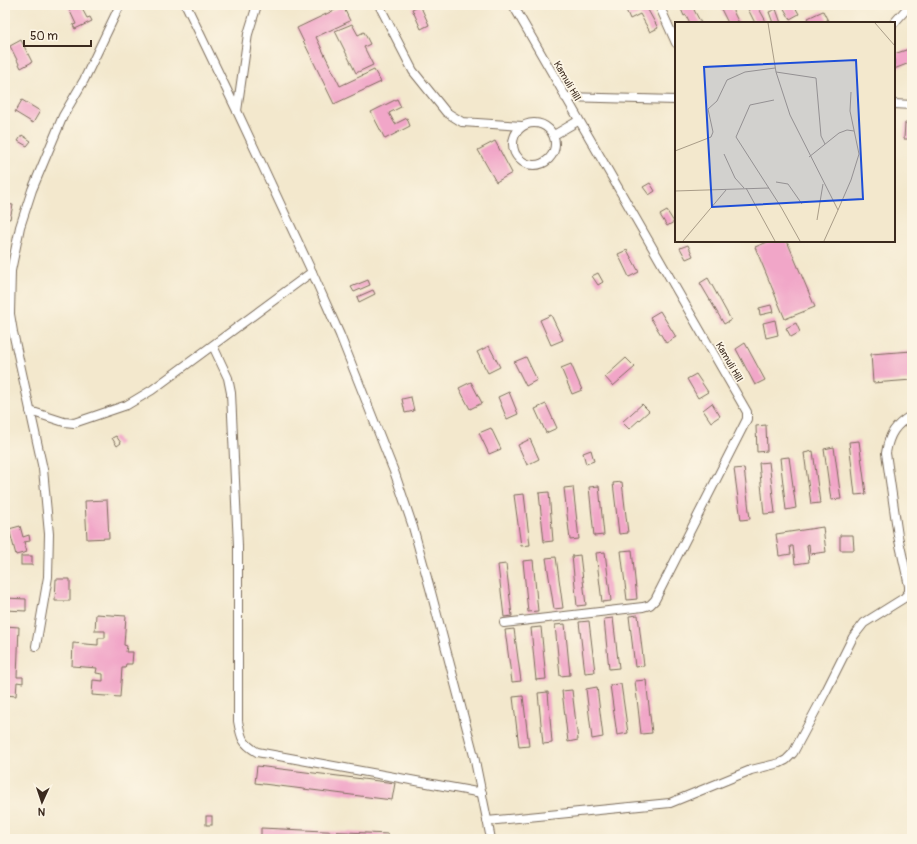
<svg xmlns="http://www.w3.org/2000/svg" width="917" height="844" font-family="Pangolin,sans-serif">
<rect width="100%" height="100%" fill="#fcf5e5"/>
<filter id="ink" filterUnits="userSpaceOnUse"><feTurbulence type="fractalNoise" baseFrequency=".025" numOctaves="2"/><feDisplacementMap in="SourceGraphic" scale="8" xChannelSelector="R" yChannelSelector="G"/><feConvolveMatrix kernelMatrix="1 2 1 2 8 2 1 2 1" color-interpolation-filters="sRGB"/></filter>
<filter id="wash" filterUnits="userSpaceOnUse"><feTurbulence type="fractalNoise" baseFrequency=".012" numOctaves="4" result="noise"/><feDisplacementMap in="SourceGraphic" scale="16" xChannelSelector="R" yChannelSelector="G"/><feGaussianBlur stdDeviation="0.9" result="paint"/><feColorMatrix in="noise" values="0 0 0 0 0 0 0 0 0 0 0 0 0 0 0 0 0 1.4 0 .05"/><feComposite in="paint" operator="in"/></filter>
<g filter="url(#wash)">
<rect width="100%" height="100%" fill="#f3e8cd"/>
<g id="blocks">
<g fill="#f1a6c8">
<path d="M67,5H80L87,18L90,17L92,21L75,29L73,25L76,24Z"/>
<path d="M420,5L429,25L421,29L412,9Z"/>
<path d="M637,5H650L652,8L648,10L658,28L650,32L640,14L630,19L626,10Z"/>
<path d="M690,5H693L695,9L694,10L701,23H690L686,15L684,16L681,9Z"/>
<path d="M719,5H730L739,23H728Z"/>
<path d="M746,5H757L767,23H755Z"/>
<path d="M782,5H794L799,14L790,19Z"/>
<path d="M343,6L350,21L316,37L340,86L374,70L381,82L334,104L297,28Z"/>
<path d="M776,9L781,23H773L769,12Z"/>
<path d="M823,11L829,23H811L808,18Z"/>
<path d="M352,24L358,35L364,32L370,44L364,47L373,65L356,73L335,31Z"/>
<path d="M21,40L32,62L21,68L10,46Z"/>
<path d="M912,48V62L894,69V54Z"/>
<path d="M397,99L401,107L389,113L395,124L407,118L410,126L385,139L371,112Z"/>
<path d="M22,100L40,111L33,123L15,112Z"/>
<path d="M905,123H912V139H904Z"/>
<path d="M22,135L31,141L27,146L18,141Z"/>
<path d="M495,141L512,173L496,182L478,150Z"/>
<path d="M650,183L655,191L649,195L643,187Z"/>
<path d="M5,204L13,205L10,219L5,218Z"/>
<path d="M667,211L674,222L667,226L660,215Z"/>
<path d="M770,241H787L815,307L785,319L755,247Z"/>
<path d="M688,245L693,256L686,259L680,248Z"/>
<path d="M627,250L639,272L629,277L618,254Z"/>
<path d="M598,273L603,282L598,285L592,276Z"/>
<path d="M708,278L731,320L724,324L700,283Z"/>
<path d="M368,280L370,285L354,292L351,287Z"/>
<path d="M373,290L375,294L359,302L357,297Z"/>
<path d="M771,305L773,312L760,315L759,308Z"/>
<path d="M660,311L676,337L666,343L650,317Z"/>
<path d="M551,315L563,340L551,345L540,320Z"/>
<path d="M775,320L778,335L766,338L763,323Z"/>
<path d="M796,323L800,332L791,337L786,328Z"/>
<path d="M745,343L765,380L755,385L736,349Z"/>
<path d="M489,346L500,367L488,373L477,352Z"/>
<path d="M912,351V380L873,383L871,354Z"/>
<path d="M526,357L537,380L526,386L514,362Z"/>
<path d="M626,358L635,367L613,386L605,377Z"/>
<path d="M571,364L582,390L572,394L561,368Z"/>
<path d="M696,374L708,392L698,398L687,379Z"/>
<path d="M471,382L482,403L470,409L459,388Z"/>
<path d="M509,392L518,414L507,419L498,397Z"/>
<path d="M411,397L414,411L405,413L402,399Z"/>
<path d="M712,403L720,416L711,422L703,410Z"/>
<path d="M546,404L557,428L546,433L535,409Z"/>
<path d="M642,404L649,411L629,429L622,422Z"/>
<path d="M766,425L767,451L757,452L756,426Z"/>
<path d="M491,428L501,449L489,454L479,433Z"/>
<path d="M116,436L121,443L117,446L112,438Z"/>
<path d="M530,439L539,459L527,465L518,445Z"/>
<path d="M859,441L866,494L855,495L849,442Z"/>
<path d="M834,447L841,499L831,500L824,449Z"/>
<path d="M591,450L594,461L586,464L583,453Z"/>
<path d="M813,451L820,503L811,504L804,453Z"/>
<path d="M789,457L796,508L786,510L780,458Z"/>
<path d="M769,462L775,513L764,514L759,463Z"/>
<path d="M744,468L750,519L741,520L734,469Z"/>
<path d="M622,482L628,533L619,534L613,483Z"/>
<path d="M599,486L604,535L594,536L589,487Z"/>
<path d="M573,487L579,539L570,540L564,488Z"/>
<path d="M549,492L553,541L544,542L539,493Z"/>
<path d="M524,494L530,545L521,546L514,495Z"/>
<path d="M107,500L109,538L87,539L85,501Z"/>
<path d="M20,526L23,537L29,535L30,541L24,542L27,552L16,555L9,529Z"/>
<path d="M823,527L826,552L810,554L809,544L807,545L809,562L795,564L793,546H790L791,554L779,556L776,534Z"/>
<path d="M840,535H853L854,550H840Z"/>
<path d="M632,550L637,599L627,600L621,551Z"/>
<path d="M605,552L611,601L602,602L596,553Z"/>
<path d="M580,555L586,605L577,606L572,556Z"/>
<rect x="21" y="556" width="11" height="9"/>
<path d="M556,557L563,608L554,609L546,558Z"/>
<path d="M533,560L538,611L528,612L523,561Z"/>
<path d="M506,564L512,616L504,617L498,565Z"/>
<path d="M56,579H70V601H55Z"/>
<path d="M5,598L26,599V611L5,610Z"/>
<path d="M96,614L126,616L124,645L127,646L126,652H133L132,664H126L125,668H122L120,697L92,695L93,680L103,681V674L96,673L97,668L72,666L73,643L98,645V638H105V631H95Z"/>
<path d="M638,615L644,666L635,667L629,616Z"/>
<path d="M613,618L619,668L609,669L604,619Z"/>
<path d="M589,621L595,672L585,673L579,622Z"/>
<path d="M565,624L570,675L560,676L555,625Z"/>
<path d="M5,626L19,627L17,677H23V683L17,682L16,696L6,695Z"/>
<path d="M541,627L546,679L536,680L531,628Z"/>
<path d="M514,629L521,681L512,682L505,630Z"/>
<path d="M646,680L652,733L641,734L635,681Z"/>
<path d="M621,684L628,733L617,735L610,685Z"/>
<path d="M597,687L603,737L592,739L586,689Z"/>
<path d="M572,690L578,740L568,742L562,691Z"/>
<path d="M548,692L552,743L543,744L538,693Z"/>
<path d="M523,696L529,746L519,747L513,697Z"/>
<path d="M257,766L395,783L392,800L255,783Z"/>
<rect x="206" y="816" width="6" height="9"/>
<path d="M261,828L388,834V839H261Z"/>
</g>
</g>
</g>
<g filter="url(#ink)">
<use href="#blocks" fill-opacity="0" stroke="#7b6c5b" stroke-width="1"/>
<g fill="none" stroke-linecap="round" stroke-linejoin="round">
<g stroke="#7b6c5b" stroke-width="10">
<g id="street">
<path d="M186,5L237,111L312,272L340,335L395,474L413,527L431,592L474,756L491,839"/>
<path d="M379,5L413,71L446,112L462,122L522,126"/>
<path d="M659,5L676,43"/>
<path d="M894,23L910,5"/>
<path d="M565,97L676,100"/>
<path d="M894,104L912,105"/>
<path d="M237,111L248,34L257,5"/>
<circle cx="534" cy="144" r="21"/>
<path d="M554,135L578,121"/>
<path d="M213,346L228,378L231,393L238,546V721C241,738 242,743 257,752L482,793"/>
<path d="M30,411L64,422L74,423L127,405L152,390L312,272"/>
<path d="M504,623L643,607L650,605L655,600L747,419V412L513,5"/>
<path d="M36,646L48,577L49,534L43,469L13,332L10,314L11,271L20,227L32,190L63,116L84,80L120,5"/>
<path d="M487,821L670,803L751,770L780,763L786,760L793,753L825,693L853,637L864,623L904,598L909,592V586L898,536L886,453C889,434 895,425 912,415"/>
</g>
</g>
<use href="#street" stroke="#fff" stroke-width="8"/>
</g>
</g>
<g text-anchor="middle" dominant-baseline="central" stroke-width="3.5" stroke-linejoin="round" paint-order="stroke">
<g font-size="10" fill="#3b2a1e" stroke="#fcf5e5">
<text transform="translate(567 81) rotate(60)">Kamuli Hill</text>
<text transform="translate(729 362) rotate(60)">Kamuli Hill</text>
</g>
</g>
<g transform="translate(675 22)">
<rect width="220" height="220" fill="#f3e8cd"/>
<path fill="none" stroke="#a99c87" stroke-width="1" d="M93,1L101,50L115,93L163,188L149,219M200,1L220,24M101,50L141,56L146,114L150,122M99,78L75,83L61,115L106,185L125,219M0,129L36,115L38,110L33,87L42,79L52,58L70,50L100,46M49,132L60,156L69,166M134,135L164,111L172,108L179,109M101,160L113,162L127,182M71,166L100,219M0,169L94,166M163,188L176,158L184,132L175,89L176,70M142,198L148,162M8,219L51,168"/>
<path fill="#1d4ed8" fill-opacity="0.15" stroke="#1d4ed8" stroke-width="2" d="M181,38L188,177L37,185L29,45Z"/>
<rect width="220" height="220" fill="none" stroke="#3b2a1e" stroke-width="2"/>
</g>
<rect width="917" height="844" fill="none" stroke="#fcf5e5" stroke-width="20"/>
<g transform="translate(42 802) rotate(183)" stroke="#fcf5e5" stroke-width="3" paint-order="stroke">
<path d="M0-3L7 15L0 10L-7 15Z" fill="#3b2a1e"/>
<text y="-6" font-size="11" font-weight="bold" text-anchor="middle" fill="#3b2a1e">N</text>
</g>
<path d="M24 40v6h67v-6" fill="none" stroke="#3b2a1e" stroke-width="2"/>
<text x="30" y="40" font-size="12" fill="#3b2a1e" stroke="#fcf5e5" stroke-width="3" paint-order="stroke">50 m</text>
</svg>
